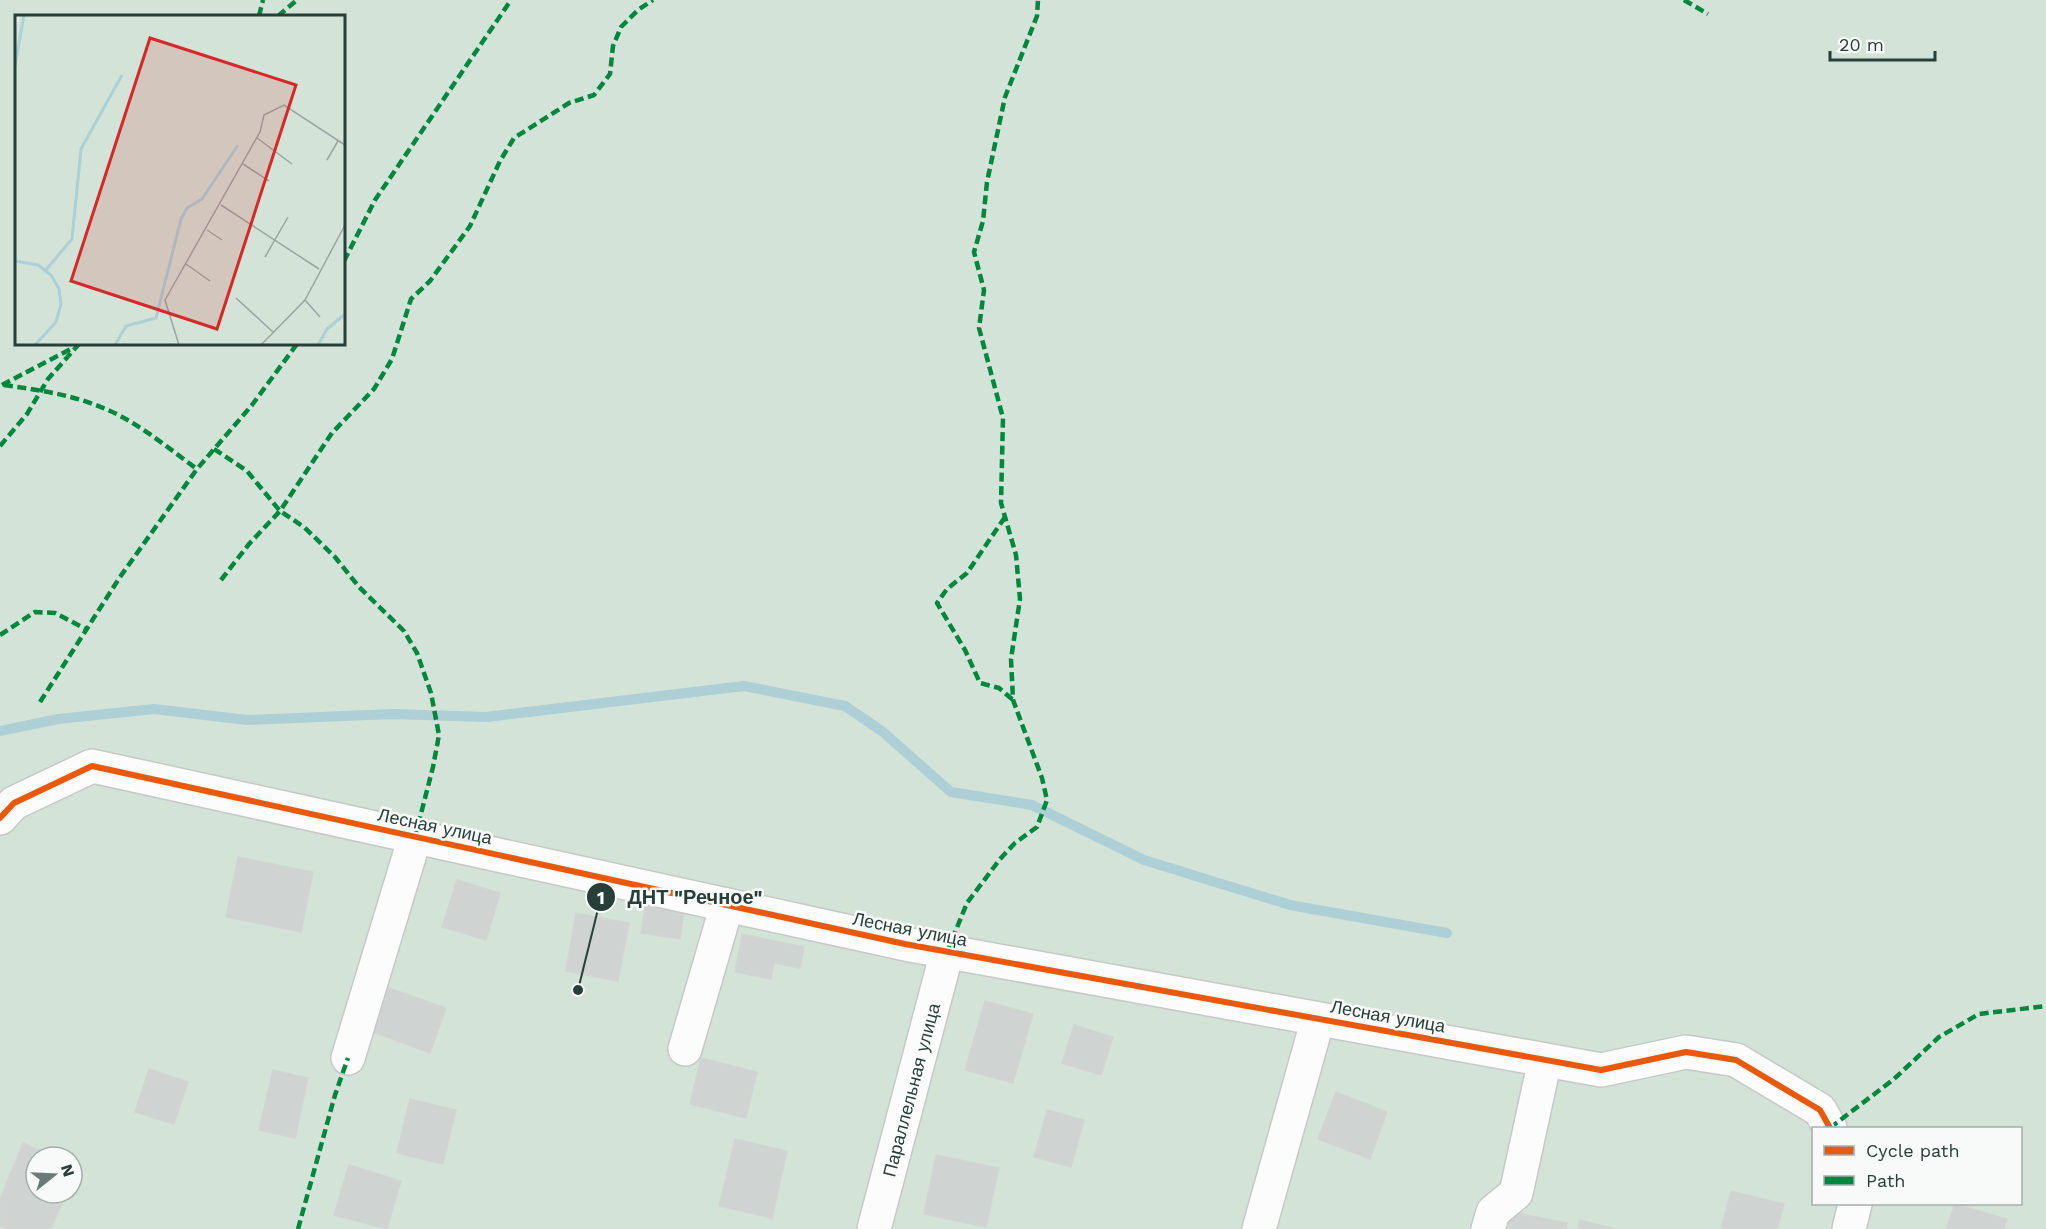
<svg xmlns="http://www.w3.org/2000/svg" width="2046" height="1229" font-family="'Work Sans',sans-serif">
<rect width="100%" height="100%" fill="#e8ecea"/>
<path fill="#d3e3d8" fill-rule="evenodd" d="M0,0H2046V1229H0ZM16,16H344V344H16ZM1814,1128H2020V1204H1814ZM36,1157H72V1193H36Z"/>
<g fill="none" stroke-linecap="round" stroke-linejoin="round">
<path stroke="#adcfd5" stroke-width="10" d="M0,731L58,719L154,709L247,720L393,714L486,717L744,686L845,706L883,732L951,792L1032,805L1144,860L1290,905L1447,933"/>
</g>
<g fill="#cfd3d2" stroke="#d1d5d3" stroke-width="1.5">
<path d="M238,857L313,872L301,932L226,917Z"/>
<path d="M457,880L500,893L486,940L442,927Z"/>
<path d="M645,906L684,911L680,939L641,933Z"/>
<path d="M576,913L629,923L618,981L566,971Z"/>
<path d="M742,934L804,947L800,968L774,963L771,979L735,972Z"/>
<path d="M386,987L446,1008L430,1053L370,1031Z"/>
<path d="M985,1001L1033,1014L1013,1083L965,1070Z"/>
<path d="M1074,1025L1113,1037L1101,1075L1062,1063Z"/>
<path d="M701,1058L757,1072L746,1118L690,1104Z"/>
<path d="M149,1069L188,1082L174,1124L135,1112Z"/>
<path d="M273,1070L308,1078L295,1138L259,1130Z"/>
<path d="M1336,1092L1387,1112L1370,1159L1318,1139Z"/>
<path d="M410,1099L456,1110L443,1164L397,1153Z"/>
<path d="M1047,1110L1084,1120L1071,1167L1034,1157Z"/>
<path d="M735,1139L787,1151L772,1218L719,1206Z"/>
<path d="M23,1143L57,1157H36V1193H66L51,1229H9L0,1226V1199Z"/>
<path d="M936,1155L999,1168L986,1227L924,1214Z"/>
<path d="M349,1165L401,1181L387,1229L334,1215Z"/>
<path d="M1731,1191L1784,1204L1777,1229H1721Z"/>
<path d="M1955,1204L2007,1219L2004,1229H1946Z"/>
<path d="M1512,1212L1567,1223L1566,1229H1509Z"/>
<path d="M1580,1220L1616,1229H1578Z"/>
</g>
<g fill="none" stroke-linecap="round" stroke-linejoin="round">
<g stroke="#c5c9c7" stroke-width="36">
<g id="street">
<path d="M0,818L14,803L92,766L905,944L1601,1070L1686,1052L1736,1060L1820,1110L1830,1128"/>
<path d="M685,1049L727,905"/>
<path d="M348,1058L415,837"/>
<path id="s1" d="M874,1229L947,952"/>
<path d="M1259,1229L1318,1019"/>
<path d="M1488,1229L1493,1212L1516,1193L1545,1060"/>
<path d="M1849,1229L1855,1204"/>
</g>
</g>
<use href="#street" stroke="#fcfcfc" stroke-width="33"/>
<g stroke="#00873e" stroke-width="4.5" stroke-dasharray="9 4.5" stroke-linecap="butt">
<path d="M1684,0L1708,14"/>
<path d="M259,16L263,0"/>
<path d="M278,16L297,0"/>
<path d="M344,261L375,200L511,0"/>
<path d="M2,385L71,349"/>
<path d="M4,385C39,390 75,395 108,410C140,424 168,448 197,469"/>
<path d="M0,446L27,414L48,379L79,344"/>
<path d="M214,449L247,471L280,511L304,527L335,557L359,587L404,631L417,653L431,693L439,735L433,767L415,837"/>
<path d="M1005,517L967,573L947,589L937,603L965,650L980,683L999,688L1013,700"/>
<path d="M221,580L249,544L280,511L332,433L374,389L392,359L411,299L430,281L470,226L500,161L514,138L569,103L594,95L610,74L613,46L621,27L638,10L653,0"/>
<path d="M0,635L35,612L55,613L86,629"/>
<path d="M40,702L120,577L197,469L252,405L297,344"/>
<path d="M947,952L967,903L1000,859L1015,843L1037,827L1047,800L1042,778L1013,700L1011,659L1020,599L1016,555L1001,503L1003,418L979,328L984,290L974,252L983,221L987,182L1005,97L1037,16L1038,0"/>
<path d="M1830,1128L1894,1079L1939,1037L1979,1014L2046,1006"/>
<path d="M298,1229L335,1095L348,1058"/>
</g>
<g stroke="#f7faf8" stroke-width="10">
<path id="cycleway" d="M0,818L14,803L92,766L905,944L1601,1070L1686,1052L1736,1060L1820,1110L1830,1128"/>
</g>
<use href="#cycleway" stroke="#e8590c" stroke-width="6"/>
</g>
<g text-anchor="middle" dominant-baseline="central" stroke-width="5" stroke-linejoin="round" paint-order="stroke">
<g font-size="18" fill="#273e39" stroke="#f7faf8">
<text transform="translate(435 826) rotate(12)">Лесная улица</text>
<text transform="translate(910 929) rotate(11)">Лесная улица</text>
<text transform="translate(1388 1016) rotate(10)">Лесная улица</text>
<text stroke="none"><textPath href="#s1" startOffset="144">Параллельная улица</textPath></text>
</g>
</g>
<g transform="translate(15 15)">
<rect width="330" height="330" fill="#e8ecea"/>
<path d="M6,0H330V330H0V14Z" fill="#d3e3d8"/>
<path fill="none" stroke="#adcfd5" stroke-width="3" d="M0,51L9,0M0,246L23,250L36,260L44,274L46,289L41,307L20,330M30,256L57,224L66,134L107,60M100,330L111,311L141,303L166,204L172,193L187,184L223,130M303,330L312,314L330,299"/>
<path fill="none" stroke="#9ba6a3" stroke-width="1.5" d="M242,123L277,149M312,145L323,126M228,149L254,166M206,190L304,254M192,215L207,225M250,242L273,202M171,249L195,266M221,283L258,317M290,285L305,302M164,330L150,285L245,117L249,100L269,90L330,130M246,330L290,285L330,210"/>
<path fill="#d62828" fill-opacity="0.15" stroke="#d62828" stroke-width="3" d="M135,23L281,70L202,314L56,266Z"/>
<rect width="330" height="330" fill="none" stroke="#273e39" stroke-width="3"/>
</g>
<path fill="none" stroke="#273e39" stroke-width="2" d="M578 990L601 897"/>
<g fill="#273e39" stroke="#f7faf8" stroke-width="2">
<circle cx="578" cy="990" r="6"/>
<circle cx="601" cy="897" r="15"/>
</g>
<g font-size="18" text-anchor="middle" font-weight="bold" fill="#fff">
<text x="601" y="904">1</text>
</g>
<g font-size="20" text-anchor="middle" font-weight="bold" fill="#273e39" stroke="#f7faf8" stroke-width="5" stroke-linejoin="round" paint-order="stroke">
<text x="695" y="904">ДНТ "Речное"</text>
</g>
<rect x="1812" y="1127" width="210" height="78" fill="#f7faf8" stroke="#a4afac" stroke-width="1.5"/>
<rect x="1824" y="1146" width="30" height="9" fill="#e8590c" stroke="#a4afac" stroke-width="1.5"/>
<text x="1866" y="1157" font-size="18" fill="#273e39">Cycle path</text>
<rect x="1824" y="1176" width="30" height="9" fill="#00873e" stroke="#a4afac" stroke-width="1.5"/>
<text x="1866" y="1187" font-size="18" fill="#273e39">Path</text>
<g transform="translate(54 1175) rotate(72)"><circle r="28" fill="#f7faf8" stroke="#a4afac" stroke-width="1.5"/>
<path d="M0-4.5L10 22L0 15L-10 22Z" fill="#6b7b77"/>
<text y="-9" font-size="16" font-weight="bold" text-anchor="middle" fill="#273e39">N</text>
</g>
<path d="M1830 51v9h105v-9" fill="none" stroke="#273e39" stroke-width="3"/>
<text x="1839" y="51" font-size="18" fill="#273e39" stroke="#f7faf8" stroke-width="4.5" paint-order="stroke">20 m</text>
</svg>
